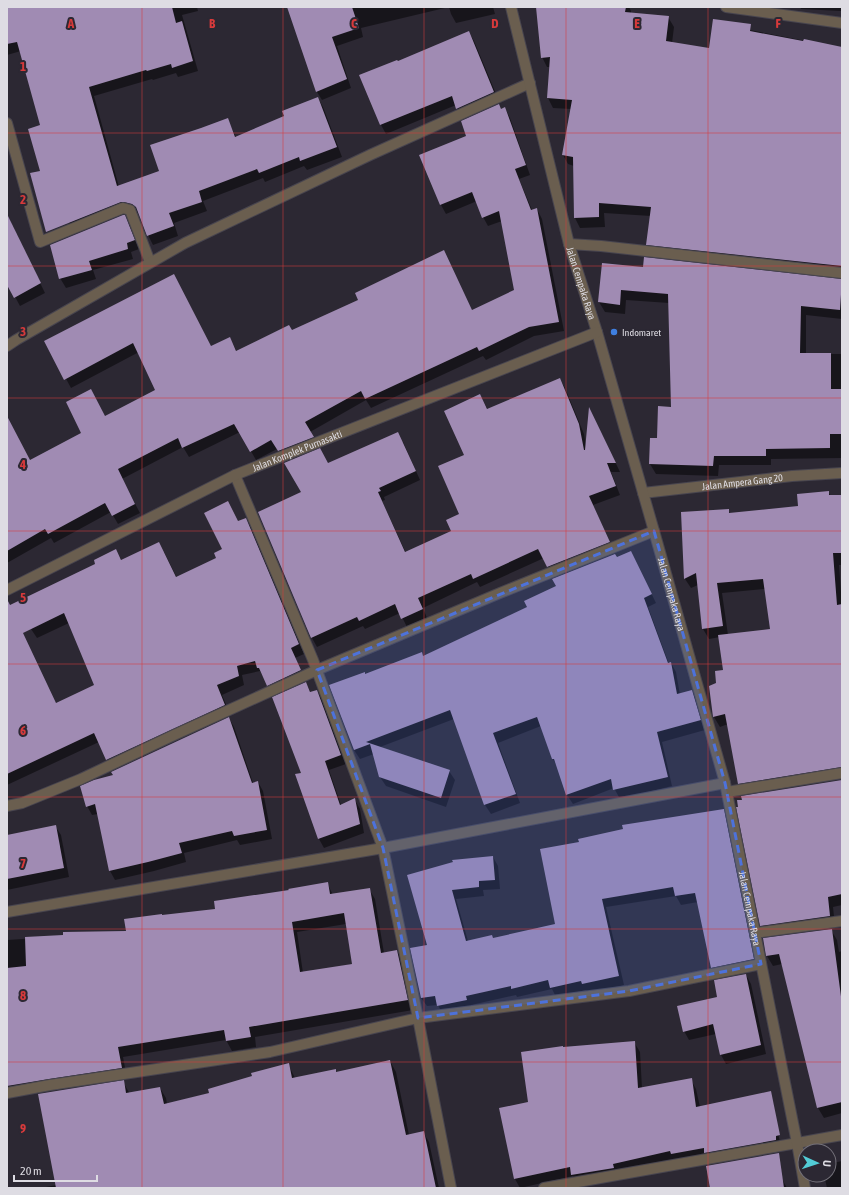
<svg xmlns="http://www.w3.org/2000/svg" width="849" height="1195" font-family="'Asap Condensed',sans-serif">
<rect width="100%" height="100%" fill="#2c2833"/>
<g fill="#0007" fill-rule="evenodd">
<path d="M7,7H197L198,11L182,15L198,71L178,77L176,73L153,80L152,79L94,96L119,187L160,172L227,119L236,137L285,117L318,98L323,107L342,157L307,170L304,166L265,182L263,178L203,201L207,211L174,223L178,236L153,245L148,235L138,213L130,211H126L74,232L69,223L21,51L7,55Z"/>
<path d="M288,7H493L495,14L456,23L451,14L449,7L361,28L363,37L337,46L351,88L322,100L317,92Z"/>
<path d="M537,7H629L631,11V14L668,17L674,27L672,43L710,50L714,23L842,48V276L653,254L647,244L651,216L604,213L605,227L580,228L575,218L574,166L568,164L563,155L571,109L553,108L548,98L550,67H547L542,57Z"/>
<path d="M800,7H841V11L801,9Z"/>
<path d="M469,32L474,41L499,101L463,118L456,105L386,134L381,125L398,62Z"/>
<path d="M505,108L510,118L530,175L519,179L532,210L537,209L542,219L564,331L534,336L486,360L483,356L371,408L366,400L310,432L318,446L284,460L277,449L256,460L240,432L189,457L183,447L122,479L140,513L118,524L111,512L54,543L51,538L7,563V427L30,461L83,433L105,417L157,390L139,352L71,388L46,342L174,276L211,347L230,338L237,352L292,332L472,311L516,290L502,221L488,226L483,217L477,201L446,214L441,205L421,156L468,136L501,110Z"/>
<path d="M7,215L45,293L20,306L7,282Z"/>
<path d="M124,216L130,226L139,249L131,252L133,259L93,270L96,279L66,288L60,278Z"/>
<path d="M645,259L842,280V319L806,315V354H842V458L771,459V465H719L718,476L656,474L650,464L657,439L672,408L669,303L626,300L625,314L605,312L599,302L603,264L644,268Z"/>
<path d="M560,379L565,388L584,434L586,446L590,410L620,472H611L620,495L593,505L614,551L553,576L544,558L480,587L477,582L423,608L427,618L407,627L400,613L365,629L363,626L317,647L312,638L259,513L302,493L328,464L403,442L420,480L384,497L385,500L382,501L406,553L453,531L461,514L465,455L480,395L488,410Z"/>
<path d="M828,492L831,496H842V565H839L842,606V777L745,793L739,783L728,724L720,727L714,717L717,684L724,671L720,637L709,639L703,629L698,585L691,588L685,579L682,513L728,510L730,514L799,507ZM765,589L771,630L728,635L722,593Z"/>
<path d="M246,519L251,528L304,654L295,658L305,680L273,694L260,671L242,675L244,685L222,695L230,714L112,769L99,742L7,785V622L56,704L95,686L69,623L37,638L31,629L97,564L116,551L122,561L164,552L177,578L218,559L238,522Z"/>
<path d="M631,552L656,603L648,607L669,664L671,663L676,672L680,695L692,691L697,701L705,730L662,742L672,786L620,799L614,788L573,804L567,795L558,768L553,759L541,726L498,743L520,803L491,814L485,805L454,719L380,747L449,771L455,780L446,807L386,786L380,777L374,754L360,759L354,750L331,686L423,657L528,607L617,558Z"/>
<path d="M306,683L311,693L317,691L322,700L346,764L329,770L341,805L355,800L360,809L364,833L324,848L319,839L302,774Z"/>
<path d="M229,718L234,727L253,783L258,782L263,791L272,839L240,845L237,840L184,853L186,862L154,871L115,880L110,871L98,814L92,815L87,806L114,775Z"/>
<path d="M842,781V905L833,907L835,926L767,935L761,925Z"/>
<path d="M723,810L728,819L758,968L717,976L712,967L698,902L681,905L676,896L606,907L624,985L588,993L586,990L556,997L552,989L517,997L516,995L471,1005V1009L443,1015L438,1005L427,1006L421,998L428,946L408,876L493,857L498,866L500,889L483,890L484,896L456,899L468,941L494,939L556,925L580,842Z"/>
<path d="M55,826L61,835L69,877L7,890V836Z"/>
<path d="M327,883L333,895L369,889L375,899L384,953L397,951L403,961L413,1010L255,1037L256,1047L232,1051L226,1040L123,1057L127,1078L55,1089L7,1098V940L127,932L290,891ZM346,924L353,964L303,973L297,932Z"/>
<path d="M831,930L837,940L839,952L842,951V1113L824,1118L818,1108L782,964L773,966L767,956L764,939Z"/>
<path d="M746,975L751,984L766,1054L726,1064L721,1055L716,1034L689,1040L684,1031L718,998Z"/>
<path d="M634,1042L640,1052L642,1088L691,1080L696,1089L700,1107L773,1102L781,1149L577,1183L573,1176L520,1188L515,1179L529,1103Z"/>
<path d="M390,1061L396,1072L409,1135L423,1132L429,1142L439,1188H40L57,1185L123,1082L130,1094L160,1088L166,1098L167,1104L210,1093L288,1064L295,1078L335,1070L337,1073Z"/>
<path d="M842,1161V1188H827L824,1175H829V1164Z"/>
<path d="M782,1179L787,1188H734Z"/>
</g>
<g fill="#a08bb3" fill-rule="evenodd">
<path d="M7,7H172L176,23L182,21L193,61L172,68L171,64L147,71L146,70L89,87L117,186L159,171L150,145L201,128L228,118L235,137L284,116L282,111L318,97L337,147L300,161L299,157L259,173L257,169L199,191L202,202L169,213L174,226L147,236L136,207L132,204L124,202H121L46,232L30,173L40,171L28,129L40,125L17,42L7,44Z"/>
<path d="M287,7H352L359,28L332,37L347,79L316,92Z"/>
<path d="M536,7H626L625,12L669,16L666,41L709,48L713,19L751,24L750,31L803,41L804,39L842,47V266L646,245L651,207L599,203V217L574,218L573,157L562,155L572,100L547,98L550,57L541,58Z"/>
<path d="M469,31L494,92L456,109L452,96L380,125L359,75L397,60L398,61Z"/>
<path d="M499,104L501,109L505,107L526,165L515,169L531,210L537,208L559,322L529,327L479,351L477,347L365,399L361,391L305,422L314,437L278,451L271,440L250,452L234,424L182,448L178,438L118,469L135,504L112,516L105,503L48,534L45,529L7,551V416L30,460L81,433L66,402L91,389L105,416L155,390L133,343L64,380L44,341L174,274L211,346L230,337L236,351L289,325L292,330L358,300L355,293L444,250L472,310L514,290L499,211L482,218L472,192L440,205L419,155L466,136L461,121Z"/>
<path d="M7,214L41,283L14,298L7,285Z"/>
<path d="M123,215H125L135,240L127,243L128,249L89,261L92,270L59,279L50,245Z"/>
<path d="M644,257L842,279L840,310L801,306L800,353H831V389H842V434H830V448L766,449V456H714L713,466L649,464L650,438H657L658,406L671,407L668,294L621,290L620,305L598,302L602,263L643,267Z"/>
<path d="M560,378L579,424L584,450H585L589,407L616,463H607L616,486L589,496L610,542L547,567L538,549L473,579L471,574L418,598L423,609L401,619L395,604L359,621L357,617L311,638L258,512L301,492L284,463L320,448L328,463L398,432L416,471L379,488L381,491L378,492L405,552L451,531L446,520L459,514L438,466L464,455L444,411L480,394L487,409Z"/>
<path d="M829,491V495H842V553H833L837,605L842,604V767L738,784L725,714L713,717L709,686L716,683L715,671L723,670L718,635L770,629L763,579L717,583L723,626L702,629L696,573L684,579L681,512L729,509V513L798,506L797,494Z"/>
<path d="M228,501L238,521L246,518L299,644L291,648L301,670L267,686L259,668H257L255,661L237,666L239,676L217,685L225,705L106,760L94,733L7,774V599L10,605L95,564L94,560L116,549L121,560L159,542L176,577L216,558L214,553L222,549L204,513ZM64,613L94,685L56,703L23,633Z"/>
<path d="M631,551L652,594L644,598L668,663L671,662L677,694L692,690L701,720L657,732L668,777L613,790L611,779L566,795L554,759H552L537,717L493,733L516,794L484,805L450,710L366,742L450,770L441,798L379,777L370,744L354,750L329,685L365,672V674L422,652L423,656L527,607L524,601L556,586L552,579L615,554L617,557Z"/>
<path d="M306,682L310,692L317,690L341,755L325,761L340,805L355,798L360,824L318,839L295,774L301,773L272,697Z"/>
<path d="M229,717L252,783L258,781L267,830L234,836L232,831L179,843L182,853L148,862L109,871L95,804L86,807L80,786L94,780L113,775L111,772Z"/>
<path d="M842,780V894L828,897L830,916L760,926L736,807H738L737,800H742L741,796Z"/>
<path d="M724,809L754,959L711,968L695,893L675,896L673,887L602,899L619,976L582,984L581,981L550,988L548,980L511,989V986L466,996L467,1000L437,1006L435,996L421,998L410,948L427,945L407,875L453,862L452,860L493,856L495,880L479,881V887L452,890L466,941L492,935L493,938L555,924L540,849L579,842L578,839L623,829L622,825Z"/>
<path d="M56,825L64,868L7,879V835Z"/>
<path d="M328,882L330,894L370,888L381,953L397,950L408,1000L249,1027L251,1037L226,1041L224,1030L118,1047L122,1068L49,1079L7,1086V968L26,966L25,937L63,935V932L126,931L124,919L162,914V915L215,909L214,901L289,890L288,889ZM344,913L352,964L300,972L292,922Z"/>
<path d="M832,929L842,1004V1102L817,1108L779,954L766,956L763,938Z"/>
<path d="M746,974L761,1045L720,1055L713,1024L683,1032L677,1006L717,997L714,980Z"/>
<path d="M635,1041L638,1088L692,1078L696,1107L771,1091L780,1135L776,1136V1140L704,1153V1148L671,1154L670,1151L613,1164L614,1168L571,1175L570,1167L514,1179L499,1108L528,1102L521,1052L563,1046V1047Z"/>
<path d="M390,1060L406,1135L424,1131L436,1188H56L38,1094L124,1080L126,1093L160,1087L164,1104L209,1093L208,1089L252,1076L251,1073L289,1063L292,1078L336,1069V1072Z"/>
<path d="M779,1153L784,1188H710L706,1166Z"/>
</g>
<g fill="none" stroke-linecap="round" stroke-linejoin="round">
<g stroke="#48454f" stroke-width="12">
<g id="minor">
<path d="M726,7L842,23"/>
<path d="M7,123L40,242L123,208L130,210L150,262"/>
<path d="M569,244L601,246L842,273"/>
<path d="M7,346L16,340L185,243L370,155L530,83"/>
<path d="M235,475L313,660L383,848L418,1018L451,1188"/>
<path id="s1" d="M643,493L792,476L842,473"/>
<path d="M727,792L842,773"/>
<path d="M7,806L22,803L81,779L174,735L317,670L500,593L654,531"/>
<path d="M7,912L383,848L725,783"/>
<path d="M755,933L842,921"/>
<path d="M7,1093L50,1085L270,1052L418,1018L629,991L761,964"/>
<path d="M544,1188L842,1135"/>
</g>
</g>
<g stroke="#48454f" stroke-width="12">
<g id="tertiary">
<path id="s2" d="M511,7L569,244L597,332L654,531L725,783L797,1143L805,1188"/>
<path id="s3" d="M7,590L235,475L597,332"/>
</g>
</g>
<use href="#minor" stroke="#6a5e4f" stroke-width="10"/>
<use href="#tertiary" stroke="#6a5e4f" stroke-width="10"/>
</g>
<path fill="#4d72db" fill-opacity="0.2" stroke="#4d72db" stroke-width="3" stroke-dasharray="8 5" stroke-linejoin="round" d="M654,531L725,783L761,964L629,991L418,1018L383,848L317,670Z"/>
<path fill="none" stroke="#d73a3b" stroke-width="1" stroke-opacity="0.55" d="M142,7V1188M283,7V1188M424,7V1188M566,7V1188M708,7V1188M7,133H842M7,266H842M7,398H842M7,531H842M7,664H842M7,797H842M7,929H842M7,1062H842"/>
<circle fill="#3f7fe0" stroke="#2c2833" stroke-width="1.5" cx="614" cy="332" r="4"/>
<g text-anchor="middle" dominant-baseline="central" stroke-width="4" stroke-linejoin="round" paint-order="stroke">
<g font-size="10" fill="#dedce3" stroke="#2c2833">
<text stroke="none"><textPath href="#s2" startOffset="285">Jalan Cempaka Raya</textPath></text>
<text stroke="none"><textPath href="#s3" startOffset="322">Jalan Komplek Purnasakti</textPath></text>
<text stroke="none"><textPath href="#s1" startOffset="100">Jalan Ampera Gang 20</textPath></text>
<text stroke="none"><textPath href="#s2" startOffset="609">Jalan Cempaka Raya</textPath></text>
<text stroke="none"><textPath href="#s2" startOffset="933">Jalan Cempaka Raya</textPath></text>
</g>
<g font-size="10" fill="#dedce3" stroke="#2c2833" text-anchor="start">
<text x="622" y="332">Indomaret</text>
</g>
</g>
<g font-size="13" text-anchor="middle" font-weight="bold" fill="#d73a3b" stroke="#2c2833" stroke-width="4" stroke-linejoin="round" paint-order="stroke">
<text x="71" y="28">A</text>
<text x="212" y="28">B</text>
<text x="354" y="28">C</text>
<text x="495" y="28">D</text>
<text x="637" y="28">E</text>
<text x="778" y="28">F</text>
<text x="23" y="71">1</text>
<text x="23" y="204">2</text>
<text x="23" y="336">3</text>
<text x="23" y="469">4</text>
<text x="23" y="602">5</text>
<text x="23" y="735">6</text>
<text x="23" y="868">7</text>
<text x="23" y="1000">8</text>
<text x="23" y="1133">9</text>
</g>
<rect width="849" height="1195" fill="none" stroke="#dedce3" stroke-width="16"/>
<g transform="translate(817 1163) rotate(93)"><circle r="19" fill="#2c2833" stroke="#737079"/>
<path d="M0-3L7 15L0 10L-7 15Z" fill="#52ccd6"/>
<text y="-6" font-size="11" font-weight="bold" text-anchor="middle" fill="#dedce3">U</text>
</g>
<path d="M14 1175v6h83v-6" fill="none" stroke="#dedce3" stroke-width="2"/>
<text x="20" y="1175" font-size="12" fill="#dedce3" stroke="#2c2833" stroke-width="3" paint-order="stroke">20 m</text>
</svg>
